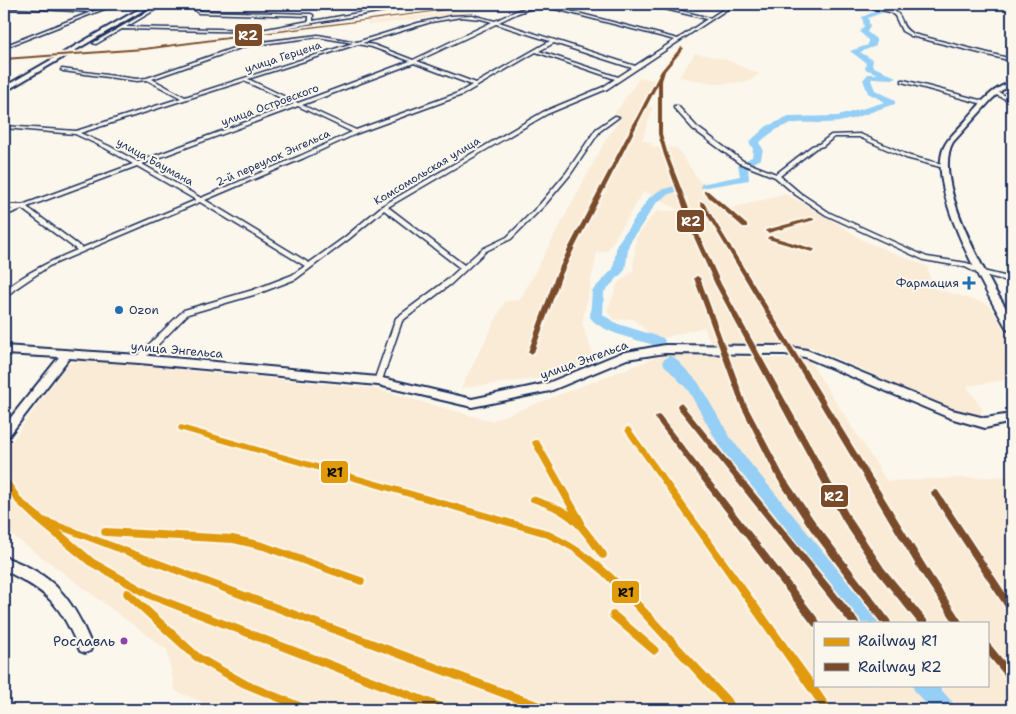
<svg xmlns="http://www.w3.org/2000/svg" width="1016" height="714" font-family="'Shantell Sans',sans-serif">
<rect width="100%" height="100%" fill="#fbf7ec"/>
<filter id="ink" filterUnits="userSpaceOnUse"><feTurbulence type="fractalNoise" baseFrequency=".02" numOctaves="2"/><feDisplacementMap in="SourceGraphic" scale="10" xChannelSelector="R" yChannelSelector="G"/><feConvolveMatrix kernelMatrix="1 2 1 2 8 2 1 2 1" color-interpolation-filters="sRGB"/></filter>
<g filter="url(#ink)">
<g fill="#faebd7" fill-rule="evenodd">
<path d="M431,4H540L369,25L363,19L436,9Z"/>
<path d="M695,53L724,59L759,74L750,81L718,84L679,77Z"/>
<path d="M640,77L654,80L643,105L653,107L642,140L653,143L651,147L677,148L702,185L729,209L785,194L821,213L866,242L927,266L933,288L988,304L1012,341V379L967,386L982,409L980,417L956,411L811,347L711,343L704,327L656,340L632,318L614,320L607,311L618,283L633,271L636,238L656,211H680L644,191L607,251L597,253L582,323L593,355L589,360L552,377L461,388L505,301L520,300L604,143L621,117L613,116Z"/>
<path d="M665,354L809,360L887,481L1012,476V710H222L175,691L167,650L4,529V452L67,364L81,361L142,366L376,389L491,421ZM815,623H987V685H815Z"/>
</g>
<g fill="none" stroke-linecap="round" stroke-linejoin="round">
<g fill="#96cff5" fill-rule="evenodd">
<path d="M882,4H891L888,6L889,10L868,18L870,26L867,32L876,39V46L860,52L873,60L872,66L896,77L892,79L873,78L871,80L875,90L895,100V104C877,109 857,119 839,122C801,126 791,114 759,143L763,149L761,159L748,165L749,180L701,188V184L740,176L738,164L752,157L753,149L749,142L767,126L789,117L838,116L885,102L868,93L863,80L868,74H878L865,69L866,63L850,51L868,45V40L860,32L864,26L862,17L883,8Z"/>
<path d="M675,186L680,189L679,191L669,194L657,202L629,244L625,270L604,292L603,315L618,324L663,338L665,341L663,344L658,346C641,341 599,332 590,317L592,291L613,269L617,244L649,198L660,190Z"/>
<path d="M669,356L674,357L698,382L730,437L746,458L876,616L879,623H857L734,468L720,447L688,390L664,365L662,361Z"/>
<path d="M912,685H937L953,703L956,710H932L915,692Z"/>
</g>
<g stroke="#1b2f5e" stroke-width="3">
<g id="minor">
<path d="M113,4H117L4,48V46L91,12L4,7V5L91,10L92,12Z"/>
<path d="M161,4H165L126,27L261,30L309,21V16L198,13L195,10L202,4H206L199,10L200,11L311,14L313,15V21L381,9L373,4H377L385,8L417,4H425L261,32L122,29L96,44L93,43Z"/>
<path d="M537,4H543L678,39L707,19L665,9V7L710,18L731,4H735L607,89L547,114L388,207L464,265L482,249L507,237L540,204L566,173L596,129L615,116L619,117L600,131L570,175L544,206L511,239L486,251L451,284L402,321L381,383H375L374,381L396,318L447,280L460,268L384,210L349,239L296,279L257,294L188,314L142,361H136L135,359L136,357L184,310L253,290L292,275L305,266L200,202L49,266L15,289L6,297H4V291C25,273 51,261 77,250L22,209L4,216V212L13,209H4V205H22L133,164L105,148L75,134L4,128V126L76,131L181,98L147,80L137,81L63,71L61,70L62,69L137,79L147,78L245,44L318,35L357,42L418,23L451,16L472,15L495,21L516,11ZM540,5L675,40L635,66L499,22L518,13ZM461,17L481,19L492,22L413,60L374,45L362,43L431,22ZM496,24L550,41L476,83L417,61ZM318,37L353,43L185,97L152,79L246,46ZM554,43L632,68L618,77L539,51ZM358,44L372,47L410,61L298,103L248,79ZM536,52L615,79L603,87L543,112L382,206L345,237L309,263L205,200L304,158L358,133L462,95ZM414,63L472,85L458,93L356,130L302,105ZM244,81L294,104L138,162L109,146L80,133ZM298,106L352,132L300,156L201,198L142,164ZM137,166L196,200L82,248L27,207Z"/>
<path d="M854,4C863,3 890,7 897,13C905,21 899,26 913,34L1012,59V61L911,36L902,31L895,16L890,12Z"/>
<path d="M904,80L987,102V103L983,104L902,82V80Z"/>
<path d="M994,92H998L1012,99V102L994,94Z"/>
<path d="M674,106H678L697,127L743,161L776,174L812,146L819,144L831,135L860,134L910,156L946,165L947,166L944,168L906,158L859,137H834L823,146L816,148L780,176L800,193L830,213L927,257L967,263L983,271L1012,278V282L979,274L965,267L924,260L826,215L796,195L775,177L739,163L693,129L674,108Z"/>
</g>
</g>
<g stroke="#1b2f5e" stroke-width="4">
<g id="tertiary">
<path d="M1012,82V86L1002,90L992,99L953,142C933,176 977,256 993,287C998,297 1010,311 1012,321C1013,324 1012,329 1012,332L1007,329C986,291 926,189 944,147C949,136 960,128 968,118C981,103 992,88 1012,82Z"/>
<path d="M665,345L784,346L807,350L952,410L985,418L1012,414V422L985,428L950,418L805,357L784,354L665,353L627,359L550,391L472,407L378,385L139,363L69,358L8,437L4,439V426L59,357L4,354V346L139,355L378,377L472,399L548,383L621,353Z"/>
<path d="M4,557C54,574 73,599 92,646L90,651L85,653L80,651C60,604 50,593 4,570Z"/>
</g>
</g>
<g stroke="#1b2f5e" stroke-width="4">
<path id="secondary" d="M148,4H154L4,92V87Z"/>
</g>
<use href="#minor" fill="#fbf7ec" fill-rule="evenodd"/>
<use href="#tertiary" fill="#fbf7ec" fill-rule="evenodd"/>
<use href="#secondary" fill="#fbf7ec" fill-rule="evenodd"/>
<g stroke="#fbf7ec" stroke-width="4">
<g id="rail-1">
<path d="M181,425L544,529C592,549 623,583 657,620C680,645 704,670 728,696L737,707L739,710H728L626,599L601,574L574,552L558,543L543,536L179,430L178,428L179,426Z"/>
<path d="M628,427L630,428L815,683V685H816L831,707L833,710H822L626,432L625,430L626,428Z"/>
<path d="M536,440L539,441L584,520V524L606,552L607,555L606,558L603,559L600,558C589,543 579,526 563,516C553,509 542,506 530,501L529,499L530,497L533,496L561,506L570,511L532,443L533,441Z"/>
<path d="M4,476L7,477L22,499L44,517L548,705L551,707L553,710H536L60,530L94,559L154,593L447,705L450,707L452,710H435L149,599L88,565L36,522L16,503L4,485Z"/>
<path d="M105,528L233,535L263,542L361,577L364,578L365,581L364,584L361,585L263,550L233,543L105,536L102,535L101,532L102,529Z"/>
<path d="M127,589L130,590L200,654L248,681L312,707L314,710H298L242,687L194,660L124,596L123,593L124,590Z"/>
<path d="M613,611L616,612L657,647L659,650L657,653L654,655L651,653L610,618L609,615L610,612Z"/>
</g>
</g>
<g stroke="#fbf7ec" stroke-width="4">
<g id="rail-2">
<path d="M487,4H493L144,50L4,60V58L144,48Z"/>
<path d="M681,47L684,48L665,71L662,81V134L668,155L700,237L721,284L849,515L884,568L927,620L928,623H918L878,574L843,521L715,284L694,237L664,155L658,134V84L575,247L561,277L534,352L531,354L528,352L555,277L569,247L661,71Z"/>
<path d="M704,191H708L747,225V227H743L704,193Z"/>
<path d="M700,202H702L704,203L926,566L963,623H954L920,572L700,203Z"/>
<path d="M810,218H812L814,219V220L768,233L765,231L766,230Z"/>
<path d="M770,236L814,249L815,250L812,252L768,239L767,238Z"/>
<path d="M697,276L700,278L746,404L784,476L816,523L890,620L891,623H881L810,529L778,480L740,404L694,278Z"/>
<path d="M680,403L682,404L858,620L859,623H849L678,408L677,406L678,404Z"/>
<path d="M658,415L660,416L819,620L820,623H815V627L813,626L656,420L655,418L656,416Z"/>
<path d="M935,490L938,491L1012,603V614L1009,613L932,495L931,493L932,491Z"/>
<path d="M987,643L990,644L1012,671V683L1009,681L987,654Z"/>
</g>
</g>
<use href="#rail-1" fill="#e19a09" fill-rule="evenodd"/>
<use href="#rail-2" fill="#7a4b2a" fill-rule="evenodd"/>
</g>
</g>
<g fill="#1f6fb2" stroke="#fbf7ec" stroke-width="2">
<path d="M966.5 275.5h5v5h5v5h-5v5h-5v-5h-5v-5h5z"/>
<circle cx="119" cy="310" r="5"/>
</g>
<circle fill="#8e44ad" stroke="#fbf7ec" stroke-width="2" cx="124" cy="641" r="4.5"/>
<g text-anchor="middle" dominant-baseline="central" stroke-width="4" stroke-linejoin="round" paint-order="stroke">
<g font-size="11" fill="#1b2f5e" stroke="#fbf7ec">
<text transform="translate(283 57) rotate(-18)">улица Герцена</text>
<text transform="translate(270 105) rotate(-20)">улица Островского</text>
<text transform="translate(273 158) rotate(-24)">2-й переулок Энгельса</text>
<text transform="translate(155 162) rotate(29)">улица Баумана</text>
<text transform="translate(427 171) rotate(-31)">Комсомольская улица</text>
</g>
<g font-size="12" fill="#1b2f5e" stroke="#fbf7ec" text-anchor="end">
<text x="959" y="283">Фармация</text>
<text x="129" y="310" text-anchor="start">Ozon</text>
</g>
<g font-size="12" fill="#1b2f5e" stroke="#fbf7ec">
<text transform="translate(177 350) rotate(5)">улица Энгельса</text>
<text transform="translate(584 360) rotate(-20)">улица Энгельса</text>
</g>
<g font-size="14" fill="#1b2f5e" stroke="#fbf7ec" text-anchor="end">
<text x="115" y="641">Рославль</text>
</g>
</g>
<g stroke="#fbf7ec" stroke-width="2">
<rect x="234" y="23" width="29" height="24" rx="5" fill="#7a4b2a"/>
<rect x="676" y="209" width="29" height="24" rx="5" fill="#7a4b2a"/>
<rect x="320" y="460" width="29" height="24" rx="5" fill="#e19a09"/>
<rect x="820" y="484" width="29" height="24" rx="5" fill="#7a4b2a"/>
<rect x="611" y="580" width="29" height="24" rx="5" fill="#e19a09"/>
</g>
<g font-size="14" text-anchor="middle" font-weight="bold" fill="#fff">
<text x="248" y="40">R2</text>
<text x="691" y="226">R2</text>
<text x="834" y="501">R2</text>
</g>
<g font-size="14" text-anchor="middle" font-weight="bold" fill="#111">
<text x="335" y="477">R1</text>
<text x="626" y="597">R1</text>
</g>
<rect width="1016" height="714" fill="none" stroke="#fbf7ec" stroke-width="20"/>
<rect x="10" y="10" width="996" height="694" fill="none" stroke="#1b2f5e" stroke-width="2" filter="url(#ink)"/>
<rect x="814" y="622" width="175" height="65" fill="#fbf7ec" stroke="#a1a7b3"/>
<rect x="824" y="638" width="25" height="8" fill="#e19a09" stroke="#a1a7b3"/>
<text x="858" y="646" font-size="15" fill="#1b2f5e">Railway R1</text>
<rect x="824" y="663" width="25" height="8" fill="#7a4b2a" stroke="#a1a7b3"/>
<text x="858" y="672" font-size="15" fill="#1b2f5e">Railway R2</text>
</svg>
